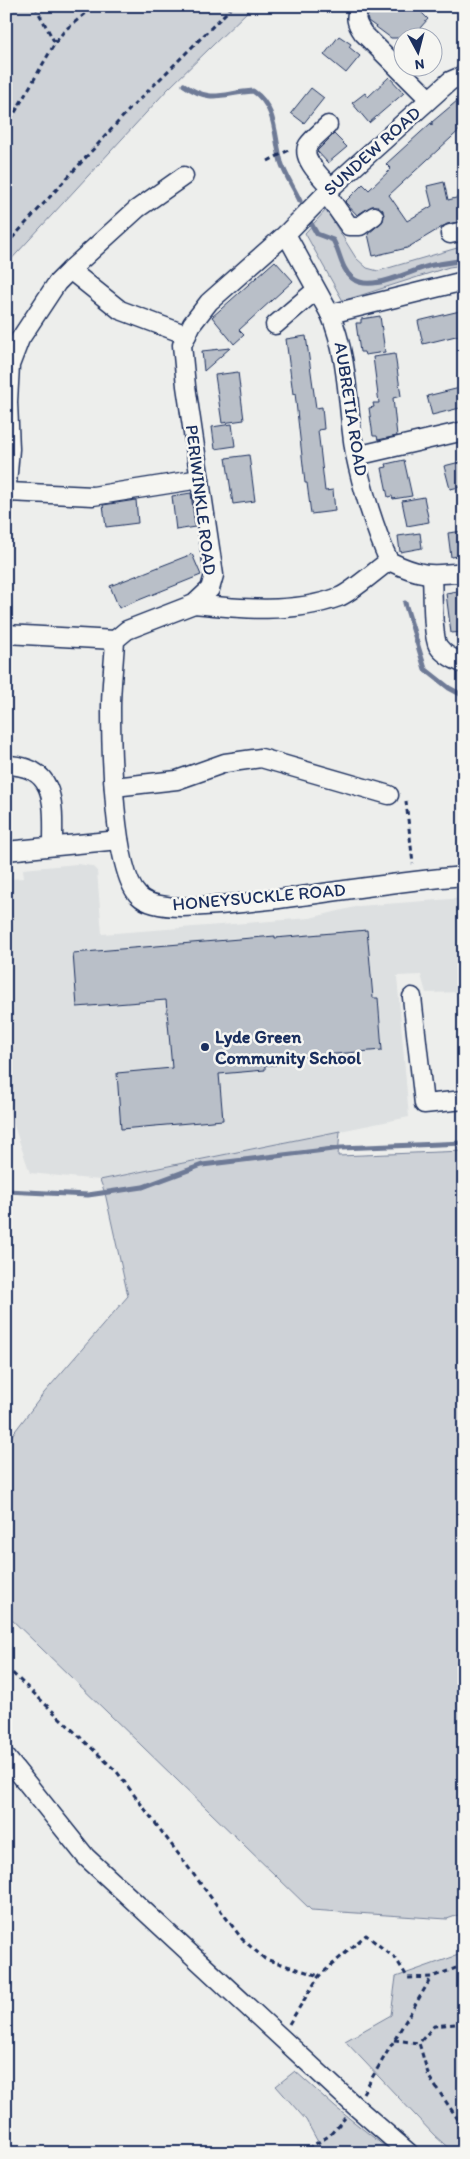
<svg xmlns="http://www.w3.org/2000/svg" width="470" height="2159" font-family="Itim,sans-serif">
<rect width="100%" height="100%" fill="#edeeec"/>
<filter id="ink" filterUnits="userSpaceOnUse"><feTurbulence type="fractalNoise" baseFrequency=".02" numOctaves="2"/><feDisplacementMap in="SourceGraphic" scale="10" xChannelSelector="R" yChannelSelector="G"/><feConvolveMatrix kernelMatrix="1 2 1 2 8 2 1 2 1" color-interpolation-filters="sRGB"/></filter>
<g filter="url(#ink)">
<path fill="#dde0e1" d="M77,864L92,866L97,871L102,934L310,918L359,906L464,898V992L426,993L421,975L397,976L409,1117L100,1180L30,1173L6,1102V870L8,879L24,878L23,869Z"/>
<g fill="#ced2d7" stroke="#74809a">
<path d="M6,6H253L168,89L6,265Z"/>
<path d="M326,210L356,258L367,268L378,271L464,246V265L449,267L343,301L305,233Z"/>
<path d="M340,1131L338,1156L464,1151V1913L447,1919L311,1910L6,1614V1443L44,1393L128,1296L105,1193L100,1180Z"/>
<path d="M464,1953V2153H454L434,2135L345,2041L391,2015L396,1977Z"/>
<path d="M295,2071L335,2107L393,2153H324L306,2120L276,2086Z"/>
</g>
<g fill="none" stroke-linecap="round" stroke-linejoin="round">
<g stroke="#6e7a96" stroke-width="5">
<path d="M184,85C211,104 223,93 253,91C277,107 274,136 281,162C285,175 294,188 300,201"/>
<path d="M309,220L317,234L333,240C340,252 341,269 352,278C371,294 412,269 433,265C443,263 454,262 464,260"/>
<path d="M405,603L425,669L449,688L464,696"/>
<path d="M6,1191L88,1195L143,1187L202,1165L341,1148L464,1143"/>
</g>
</g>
<g fill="#b9bfc8" stroke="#1b2f5e">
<path d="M375,6H415L428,19L420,28L429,38H391L368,21L367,17Z"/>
<path d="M339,36L351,44L349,47L360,56L346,73L324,55Z"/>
<path d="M389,77L404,93L369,123L352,103L365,93L368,97Z"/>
<path d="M311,88L324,98L304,123L291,113Z"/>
<path d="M464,95V126L389,195L407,221L432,206L427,186L444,182L448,200L464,196V221L447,224L407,248L373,256L368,234L383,221V210L378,206H372L357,215L345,202L363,184L369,190L391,169L386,164L431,123L432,125V122Z"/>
<path d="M334,134L347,147L328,163L317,151Z"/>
<path d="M275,261L293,281L239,330L244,335L234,344L212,317Z"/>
<path d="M464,310V334L423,344L418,321Z"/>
<path d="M380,316L385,352L365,355L364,352H360L356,323H361V319Z"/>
<path d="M306,336L316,408L322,407L324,429L318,430L325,491L333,490L335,511L311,514L307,483H305L295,393L293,394L286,339Z"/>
<path d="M230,348L204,371L202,351Z"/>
<path d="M395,354L401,396L393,398L397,436L378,440L377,436H373L369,408L374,407L373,403H379L373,357Z"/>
<path d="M238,372L244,420L222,423L215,375Z"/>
<path d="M464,387V407L432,415L427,396Z"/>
<path d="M232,424L235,446L215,449L212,427Z"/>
<path d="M249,455L255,501L233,504L226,458Z"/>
<path d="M404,460L412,496L393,499L392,496L388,497L382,468L387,467L386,464Z"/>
<path d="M464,461V486L450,489L444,466Z"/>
<path d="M191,493L195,527L176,530L172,496Z"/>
<path d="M424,497L429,522L407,526L402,501Z"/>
<path d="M136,500L138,523L106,527L103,505Z"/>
<path d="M464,531V555L451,557L448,533Z"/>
<path d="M420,533L422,548L400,552L398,536Z"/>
<path d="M192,554L201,575L119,608L110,586Z"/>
<path d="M464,590V632L451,633L446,593Z"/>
<path d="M367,930L373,998H378L382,1050L276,1059V1065H265V1070L219,1074L223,1120L121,1129L117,1073L172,1068L166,1000L77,1007L73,953L275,936V938Z"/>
</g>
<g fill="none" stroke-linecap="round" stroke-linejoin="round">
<g stroke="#1b2f5e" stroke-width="21">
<g id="minor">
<path d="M360,6C354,17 356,23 363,33L429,99"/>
<path d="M464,75L450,81L331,188L286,234L209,302L192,324L182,345L186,386L214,575L210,589L194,604L127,630L115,640C114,663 111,686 111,708C111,745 113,872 139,896C148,905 169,907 182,907C277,904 370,883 464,876"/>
<path d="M328,125C322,131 313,138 308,145C300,158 323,179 331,188"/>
<path d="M326,193L349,226H360L374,216"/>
<path d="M286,234L330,314"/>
<path d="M450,234L464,231"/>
<path d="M70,270L120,310L187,335"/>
<path d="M275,325L316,290"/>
<path d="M356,456L464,431"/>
<path d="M8,492L93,496L200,479"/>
<path d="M6,496L10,449L8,402L10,365L20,339L57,283L70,270L137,209L184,176"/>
<path d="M389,561C375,530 362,488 355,454C347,408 349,358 330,314L464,281"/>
<path d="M389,561C420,576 430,576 464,572"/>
<path d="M432,576C433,590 432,635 438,646C444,655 455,660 464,664"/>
<path d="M194,604C241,609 293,614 339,597C352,592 376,570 389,561"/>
<path d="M6,634L115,640"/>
<path d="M6,765C58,766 53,806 53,845"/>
<path d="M114,787L177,780L225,763L261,758L389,795"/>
<path d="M6,851L119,840"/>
<path d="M412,997L424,1104L464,1100"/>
<path d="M6,1757L86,1857L355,2106L409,2153"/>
</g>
</g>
<g stroke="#1b2f5e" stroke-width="3" stroke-dasharray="5 4" stroke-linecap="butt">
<path d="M35,6L55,43"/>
<path d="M6,128L55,43L65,30L95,6"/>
<path d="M268,161L289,150"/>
<path d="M6,245L129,110L233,6"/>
<path d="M406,801L413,864"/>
<path d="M6,1667L117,1772L242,1939L265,1959L319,1976"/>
<path d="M464,2023L434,2026L419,2043L429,2077L464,2128"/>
<path d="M289,2024L319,1976L366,1935L396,1959L408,1978L432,1977L464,1965"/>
<path d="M394,2040L419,2043"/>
<path d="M363,2093L431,1978"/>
<path d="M300,2153L329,2136L345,2118"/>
</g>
<use href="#minor" stroke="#f6f6f2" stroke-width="18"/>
</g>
</g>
<circle fill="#1b2f5e" stroke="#f6f6f2" stroke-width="2" cx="205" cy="1047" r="5"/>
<g text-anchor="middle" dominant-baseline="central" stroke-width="5" stroke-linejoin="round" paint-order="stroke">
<g font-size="18" fill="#1b2f5e" stroke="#f6f6f2">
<text transform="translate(372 151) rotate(-42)">SUNDEW ROAD</text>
<text transform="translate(351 409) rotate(81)">AUBRETIA ROAD</text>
<text transform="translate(201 500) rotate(83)">PERIWINKLE ROAD</text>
<text transform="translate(259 897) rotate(-5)">HONEYSUCKLE ROAD</text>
</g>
<g font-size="18" font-weight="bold" fill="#1b2f5e" stroke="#f6f6f2" text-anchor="start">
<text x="215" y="1037">Lyde Green<tspan x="215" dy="21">Community School</tspan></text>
</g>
</g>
<rect width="470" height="2159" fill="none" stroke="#f6f6f2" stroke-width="25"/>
<rect x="12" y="12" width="445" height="2134" fill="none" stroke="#1b2f5e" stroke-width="2" filter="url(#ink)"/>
<g transform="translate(418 52) rotate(173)"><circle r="24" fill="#f6f6f2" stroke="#9ea6b7"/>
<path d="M0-4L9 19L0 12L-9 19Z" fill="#1b2f5e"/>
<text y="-8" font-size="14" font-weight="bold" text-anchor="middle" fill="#1b2f5e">N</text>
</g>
</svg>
